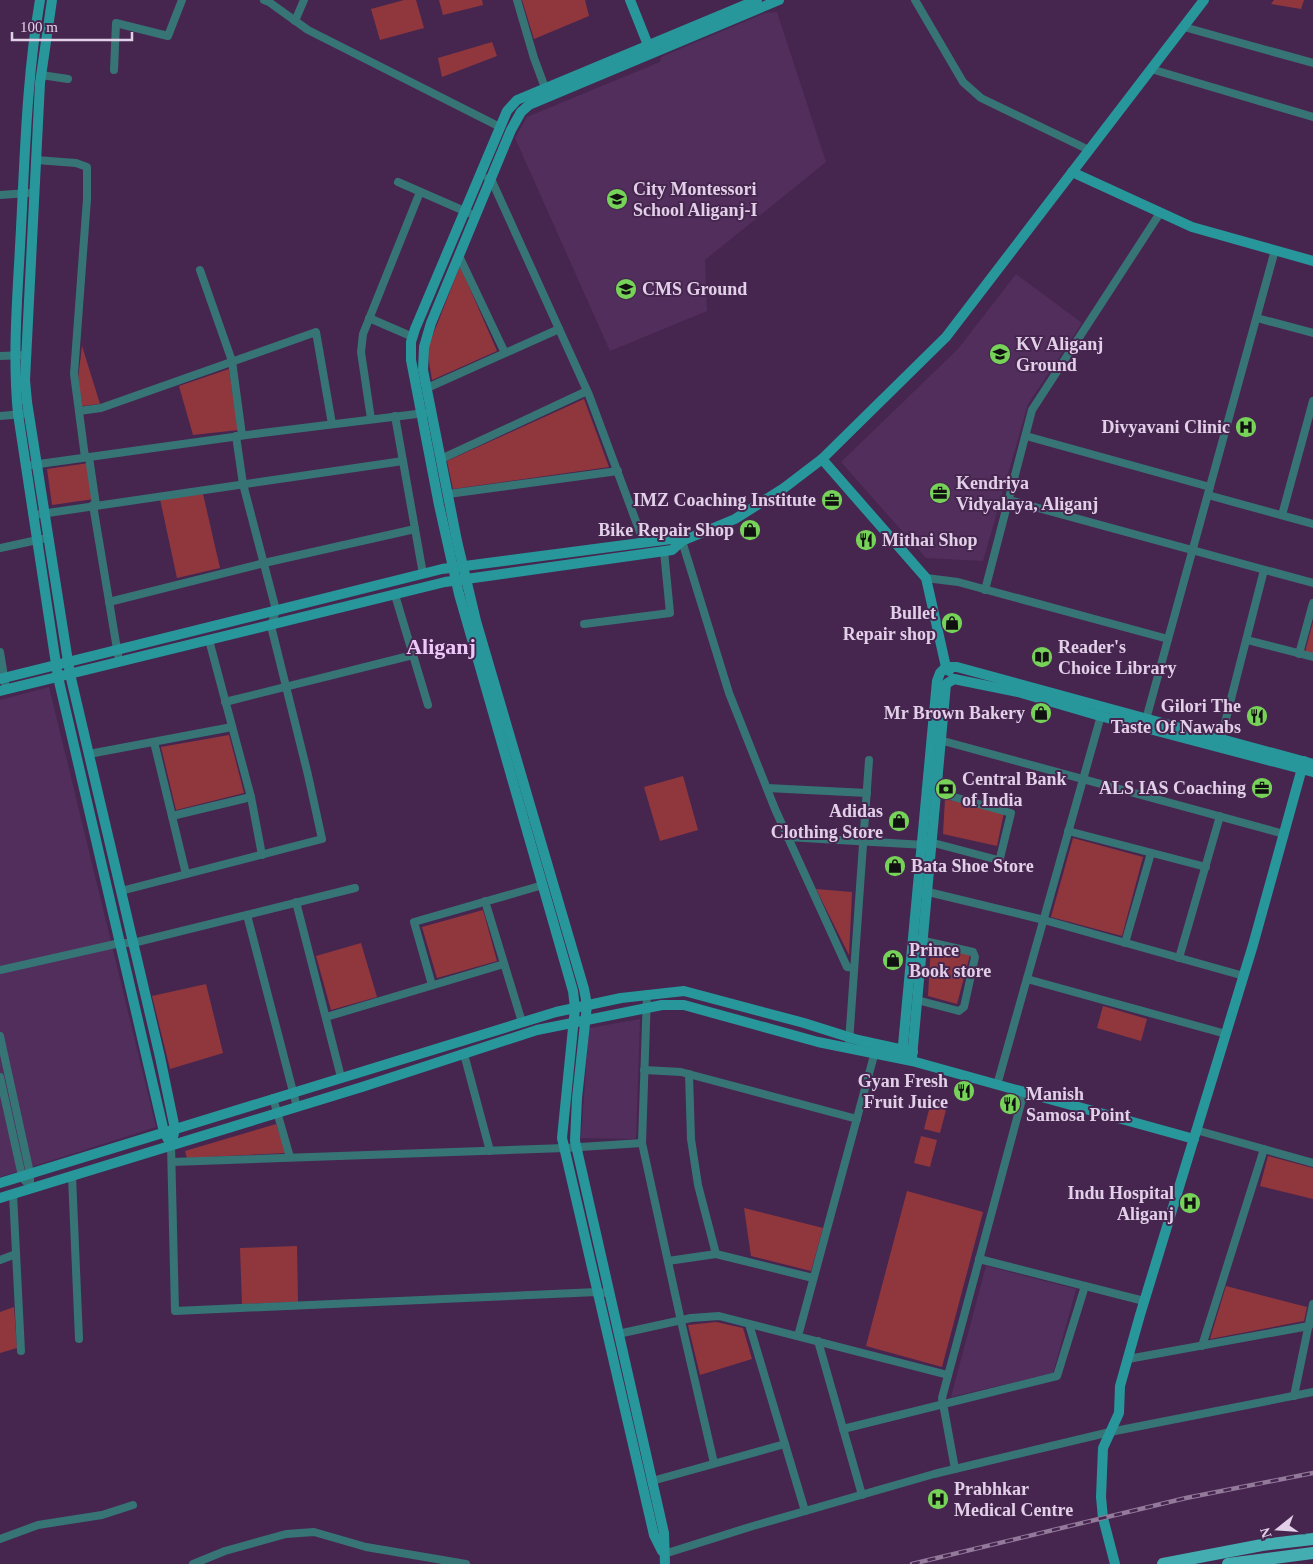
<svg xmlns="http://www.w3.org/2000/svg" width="1313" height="1564" font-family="Georgia,serif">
<rect width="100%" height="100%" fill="#46264f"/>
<g fill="#522e5d">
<path d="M777,12L826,162L705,260L707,311L610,351L515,138L527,117L660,62L661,57L765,13Z"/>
<path d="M1016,274L1082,323L1028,404L983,561L926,558L841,462L958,349Z"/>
<path d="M49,687L156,1127L0,1177V700Z"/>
<path d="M640,1019L636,1139L581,1138L589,1028Z"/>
<path d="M986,1266L1076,1289L1053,1373L951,1397Z"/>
</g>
<g fill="#90373e">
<path d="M404,0H416L424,28L380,40L371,9Z"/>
<path d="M439,0H482L483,5L443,15Z"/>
<path d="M522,0H585L589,16L534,39Z"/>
<path d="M1274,0H1304L1301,9L1271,4Z"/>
<path d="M492,42L497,56L442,77L438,58Z"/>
<path d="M460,266L497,351L432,380L427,350Z"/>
<path d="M82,346L100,404L82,406L78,379Z"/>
<path d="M229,369L238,430L193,435L179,386Z"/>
<path d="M584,399L609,467L453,489L447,461Z"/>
<path d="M89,463L94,499L52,505L47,469Z"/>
<path d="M203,494L220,568L177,578L160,499Z"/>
<path d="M1313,622V654L1305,652Z"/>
<path d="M229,735L244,793L176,810L161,747Z"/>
<path d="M683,776L698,830L660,841L644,787Z"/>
<path d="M945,799L1004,812L997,846L943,834Z"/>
<path d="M1073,838L1143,857L1122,936L1051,917Z"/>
<path d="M816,889L852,892L849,955Z"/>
<path d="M483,910L497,961L437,978L422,927Z"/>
<path d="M361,943L377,997L331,1010L316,956Z"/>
<path d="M931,945L970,955L957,1004L928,996Z"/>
<path d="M206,984L223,1053L170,1069L152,996Z"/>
<path d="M1103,1006L1147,1019L1141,1041L1097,1028Z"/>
<path d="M931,1102L947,1106L940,1133L924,1129Z"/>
<path d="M276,1124L286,1153L187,1158L185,1151Z"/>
<path d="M921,1136L937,1140L930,1167L914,1163Z"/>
<path d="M1268,1156L1313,1168V1199L1260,1186Z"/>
<path d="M907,1191L983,1212L942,1367L866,1346Z"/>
<path d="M744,1208L823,1228L811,1271L751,1256Z"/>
<path d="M297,1246L298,1302L242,1304L240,1248Z"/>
<path d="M1226,1286L1307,1307L1304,1321L1210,1339Z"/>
<path d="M14,1307L17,1348L0,1353V1312Z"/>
<path d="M716,1322L743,1328L752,1359L700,1375L688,1325Z"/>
</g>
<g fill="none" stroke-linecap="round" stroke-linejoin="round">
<g stroke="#377476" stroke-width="8">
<path d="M264,0L269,2L308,30L500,127"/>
<path d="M517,0L534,58L547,93"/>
<path d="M915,0L963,82L981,98L1089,150"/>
<path d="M295,21L304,0"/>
<path d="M1184,27L1313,63"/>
<path d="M1151,69L1313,117"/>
<path d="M114,70L116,23L168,36L182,0"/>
<path d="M41,75L68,79"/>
<path d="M36,160L76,163L87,167V199L74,374L85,457"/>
<path d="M488,178L491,179L589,395L644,543"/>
<path d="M398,182L469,213"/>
<path d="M0,195L28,193"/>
<path d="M459,256L505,353"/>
<path d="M200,270L232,361L242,435"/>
<path d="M369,318L413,337"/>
<path d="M1257,318L1313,333"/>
<path d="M0,356L26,355"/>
<path d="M427,388L559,329"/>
<path d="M79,411L101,408L316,332L332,424"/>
<path d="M0,416L23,414"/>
<path d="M395,416L423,574"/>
<path d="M371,419L361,352L363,334L420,192"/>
<path d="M1026,436L1210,487"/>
<path d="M89,457L96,505"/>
<path d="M441,459L587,391"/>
<path d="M32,465L262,433L425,413"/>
<path d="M448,494L618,471"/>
<path d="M1208,495L1313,524"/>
<path d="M1009,500L1313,583"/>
<path d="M93,505L118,655"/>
<path d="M34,515L403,461"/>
<path d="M1282,515L1313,401"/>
<path d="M682,541L729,693L775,809L847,967L854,968"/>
<path d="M0,548L42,539"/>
<path d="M926,578L958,582L1168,639"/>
<path d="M985,590L1032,410L1160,213"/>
<path d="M395,595L428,705"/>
<path d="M109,602L264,563L415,529"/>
<path d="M584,624L670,613L664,551"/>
<path d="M209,640L251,797L262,855"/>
<path d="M1247,640L1313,657"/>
<path d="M0,652L6,689"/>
<path d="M1299,654L1313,603"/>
<path d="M225,702L413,655"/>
<path d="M1145,723L1275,250"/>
<path d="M936,739L1284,834"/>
<path d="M154,742L186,874"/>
<path d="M1220,742L1264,570"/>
<path d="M89,754L232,727"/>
<path d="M767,788L867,793"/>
<path d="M172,816L251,797"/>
<path d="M1068,831L1206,867"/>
<path d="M787,837L925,845"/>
<path d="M926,841L998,860L1000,858L1011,813L936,792"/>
<path d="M121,891L322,839L308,775L271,626L276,610L243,484L236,436"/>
<path d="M924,891L1044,920L1244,976"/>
<path d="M485,901L522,1022"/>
<path d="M296,902L341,1077"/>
<path d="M247,915L297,1107"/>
<path d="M1125,943L1151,853"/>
<path d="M1179,958L1220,816"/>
<path d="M0,970L120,943H133L355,888"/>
<path d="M1027,979L1226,1034"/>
<path d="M432,985L414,922L543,885"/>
<path d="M647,994L642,1143L681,1321L714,1463"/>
<path d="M917,1000L959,1011L964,1007L975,957L973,952L920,940"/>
<path d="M326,1017L504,964"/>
<path d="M0,1036L30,1173V1189"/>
<path d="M849,1042L869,760"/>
<path d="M464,1054L490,1151"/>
<path d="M644,1070L681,1072L857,1119"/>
<path d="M689,1074L691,1139L698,1185L716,1254"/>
<path d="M0,1077L22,1176L25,1181"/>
<path d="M997,1085L1102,712"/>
<path d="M273,1098L290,1157"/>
<path d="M1196,1130L1313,1163"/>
<path d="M171,1145L175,1311L597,1292L608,1293"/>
<path d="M172,1162L565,1148L642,1143"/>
<path d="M72,1176L79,1339"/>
<path d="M13,1194L21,1351"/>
<path d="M979,1259L1144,1301"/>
<path d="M0,1260L16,1254"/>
<path d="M668,1261L716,1254L813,1278"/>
<path d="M749,1324L805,1511"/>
<path d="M618,1334L691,1318L719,1316L948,1375"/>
<path d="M798,1336L876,1048"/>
<path d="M818,1341L862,1495"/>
<path d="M1202,1346L1264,1149"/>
<path d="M1128,1359L1309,1326"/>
<path d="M1294,1396L1313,1304"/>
<path d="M843,1429L1057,1376L1085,1286"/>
<path d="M955,1469L942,1398L1024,1092"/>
<path d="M652,1481L785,1444"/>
<path d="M0,1539L38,1525L102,1515L133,1505"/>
<path d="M664,1554L753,1526L934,1474L1110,1432L1313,1392"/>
<path d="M193,1564L225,1551L286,1534L314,1532L366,1547L466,1564"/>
</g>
<g stroke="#27979b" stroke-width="10">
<path d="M40,0C27,75 25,152 21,228C18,290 12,353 18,414L58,677L164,1132L171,1145"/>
<path d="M52,0L40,83L25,380L27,402L70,674L160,1057L175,1129L171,1145"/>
<path d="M630,0L650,50"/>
<path d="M1072,172L1192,227L1313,261"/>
<path d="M822,459L926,578L946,667L949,671"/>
<path d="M0,679L442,569L671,539L682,541"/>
<path d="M954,679L1018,692L1100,716L1313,772"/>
<path d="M0,691L445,582L672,550L682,541L735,519L784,488L822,459L946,337L1204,0"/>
<path d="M902,1056L937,681L940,673L946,667H957L1313,764"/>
<path d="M912,1057L946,684L954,679"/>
<path d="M0,1183L556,1012L621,998L684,991L804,1023L858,1040L913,1052"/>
<path d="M0,1198L362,1087L537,1030L662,1005H684L818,1042L912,1061L1194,1139"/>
<path d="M662,1551L654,1535L562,1138L575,1008L573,991L459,594L439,505L411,360V342L415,329L507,111L517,100L757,0"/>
<path d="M665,1564L664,1533L575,1141L577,1098L587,1005L584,989L476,621L457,541L423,370L424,347L431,323L511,130L521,112L529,105L779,0"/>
<path d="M1115,1564L1103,1518L1101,1497L1103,1448L1119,1413L1120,1386L1140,1315L1253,945L1304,761"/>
</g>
<g stroke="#44adb1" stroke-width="12">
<path d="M1163,1564L1262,1545L1313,1539"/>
<path d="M1228,1564L1313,1553"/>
</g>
<g stroke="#937a9b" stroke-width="4.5">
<path id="rail" d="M912,1564L1186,1498L1313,1473"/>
</g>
<use href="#rail" stroke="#46264f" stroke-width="2.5" stroke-dasharray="8" stroke-linecap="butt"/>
</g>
<defs>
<g id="school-disc" transform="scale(1.125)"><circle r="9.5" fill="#77d259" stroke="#46264f"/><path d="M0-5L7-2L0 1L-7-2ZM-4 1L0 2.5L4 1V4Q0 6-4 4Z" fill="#111"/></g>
<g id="hospital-disc" transform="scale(1.125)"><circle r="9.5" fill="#77d259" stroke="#46264f"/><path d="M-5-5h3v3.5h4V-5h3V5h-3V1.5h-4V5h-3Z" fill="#111"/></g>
<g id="office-disc" transform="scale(1.125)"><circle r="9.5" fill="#77d259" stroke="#46264f"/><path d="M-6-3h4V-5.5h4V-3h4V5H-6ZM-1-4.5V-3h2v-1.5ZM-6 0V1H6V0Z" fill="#111"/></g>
<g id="shop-disc" transform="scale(1.125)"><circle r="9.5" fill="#77d259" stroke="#46264f"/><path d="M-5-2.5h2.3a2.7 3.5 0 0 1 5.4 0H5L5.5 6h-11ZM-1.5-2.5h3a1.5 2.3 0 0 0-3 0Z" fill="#111"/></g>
<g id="restaurant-disc" transform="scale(1.125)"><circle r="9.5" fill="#77d259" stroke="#46264f"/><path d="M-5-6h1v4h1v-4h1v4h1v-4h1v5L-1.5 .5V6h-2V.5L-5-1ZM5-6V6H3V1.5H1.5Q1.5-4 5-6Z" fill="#111"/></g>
<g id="library-disc" transform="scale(1.125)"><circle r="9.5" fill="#77d259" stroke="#46264f"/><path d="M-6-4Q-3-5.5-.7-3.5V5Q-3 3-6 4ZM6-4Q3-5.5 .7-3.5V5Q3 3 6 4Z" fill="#111"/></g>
<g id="bank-disc" transform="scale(1.125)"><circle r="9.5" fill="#77d259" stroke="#46264f"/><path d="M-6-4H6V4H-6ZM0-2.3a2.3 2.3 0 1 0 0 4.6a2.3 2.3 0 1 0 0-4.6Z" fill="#111"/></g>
</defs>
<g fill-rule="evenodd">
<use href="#school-disc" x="617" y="199"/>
<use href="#school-disc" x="626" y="289"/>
<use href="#school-disc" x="1000" y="354"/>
<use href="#hospital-disc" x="1246" y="427"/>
<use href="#office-disc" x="940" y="493"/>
<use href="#office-disc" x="832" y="500"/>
<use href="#shop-disc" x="750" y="530"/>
<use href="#restaurant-disc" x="866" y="540"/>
<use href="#shop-disc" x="952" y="623"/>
<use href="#library-disc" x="1042" y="657"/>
<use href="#shop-disc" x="1041" y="713"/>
<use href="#restaurant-disc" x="1257" y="716"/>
<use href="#office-disc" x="1262" y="788"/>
<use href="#bank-disc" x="946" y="789"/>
<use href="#shop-disc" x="899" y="821"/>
<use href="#shop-disc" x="895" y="866"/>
<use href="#shop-disc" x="893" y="960"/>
<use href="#restaurant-disc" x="964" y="1091"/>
<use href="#restaurant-disc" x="1010" y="1104"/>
<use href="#hospital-disc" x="1190" y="1203"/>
<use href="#hospital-disc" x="938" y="1499"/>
</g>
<g text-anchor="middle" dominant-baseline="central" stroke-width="4" stroke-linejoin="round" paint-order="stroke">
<g font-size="18" font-weight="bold" fill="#e2cfe8" stroke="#46264f" text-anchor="start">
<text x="633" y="189">City Montessori<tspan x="633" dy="21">School Aliganj-I</tspan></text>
<text x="642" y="289">CMS Ground</text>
<text x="1016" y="344">KV Aliganj<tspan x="1016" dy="21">Ground</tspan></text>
<text x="1230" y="427" text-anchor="end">Divyavani Clinic</text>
<text x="956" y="483">Kendriya<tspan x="956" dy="21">Vidyalaya, Aliganj</tspan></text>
<text x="816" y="500" text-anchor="end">IMZ Coaching Institute</text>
<text x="734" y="530" text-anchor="end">Bike Repair Shop</text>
<text x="882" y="540">Mithai Shop</text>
<text x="936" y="613" text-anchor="end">Bullet<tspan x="936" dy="21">Repair shop</tspan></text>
<text x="1058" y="647">Reader's<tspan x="1058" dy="21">Choice Library</tspan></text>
<text x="1241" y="706" text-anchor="end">Gilori The<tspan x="1241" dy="21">Taste Of Nawabs</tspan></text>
<text x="1025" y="713" text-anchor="end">Mr Brown Bakery</text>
<text x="962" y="779">Central Bank<tspan x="962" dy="21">of India</tspan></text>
<text x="1246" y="788" text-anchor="end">ALS IAS Coaching</text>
<text x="883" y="811" text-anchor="end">Adidas<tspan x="883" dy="21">Clothing Store</tspan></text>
<text x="911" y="866">Bata Shoe Store</text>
<text x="909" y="950">Prince<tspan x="909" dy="21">Book store</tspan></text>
<text x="948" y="1081" text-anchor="end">Gyan Fresh<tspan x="948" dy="21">Fruit Juice</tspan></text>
<text x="1026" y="1094">Manish<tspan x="1026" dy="21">Samosa Point</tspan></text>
<text x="1174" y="1193" text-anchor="end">Indu Hospital<tspan x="1174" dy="21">Aliganj</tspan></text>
<text x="954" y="1489">Prabhkar<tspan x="954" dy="21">Medical Centre</tspan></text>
</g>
<g font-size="22" font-weight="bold" fill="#eec8fa" stroke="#46264f">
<text x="441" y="646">Aliganj</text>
</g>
</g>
<g transform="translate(1278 1529) rotate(253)" stroke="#46264f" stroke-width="4" paint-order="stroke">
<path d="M0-4L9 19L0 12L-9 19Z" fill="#e2cfe8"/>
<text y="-8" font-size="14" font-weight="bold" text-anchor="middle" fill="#e2cfe8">N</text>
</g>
<path d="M12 32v8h120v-8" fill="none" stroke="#e2cfe8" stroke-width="2.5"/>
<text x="20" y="32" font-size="15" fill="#e2cfe8" stroke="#46264f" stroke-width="4" paint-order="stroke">100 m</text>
</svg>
